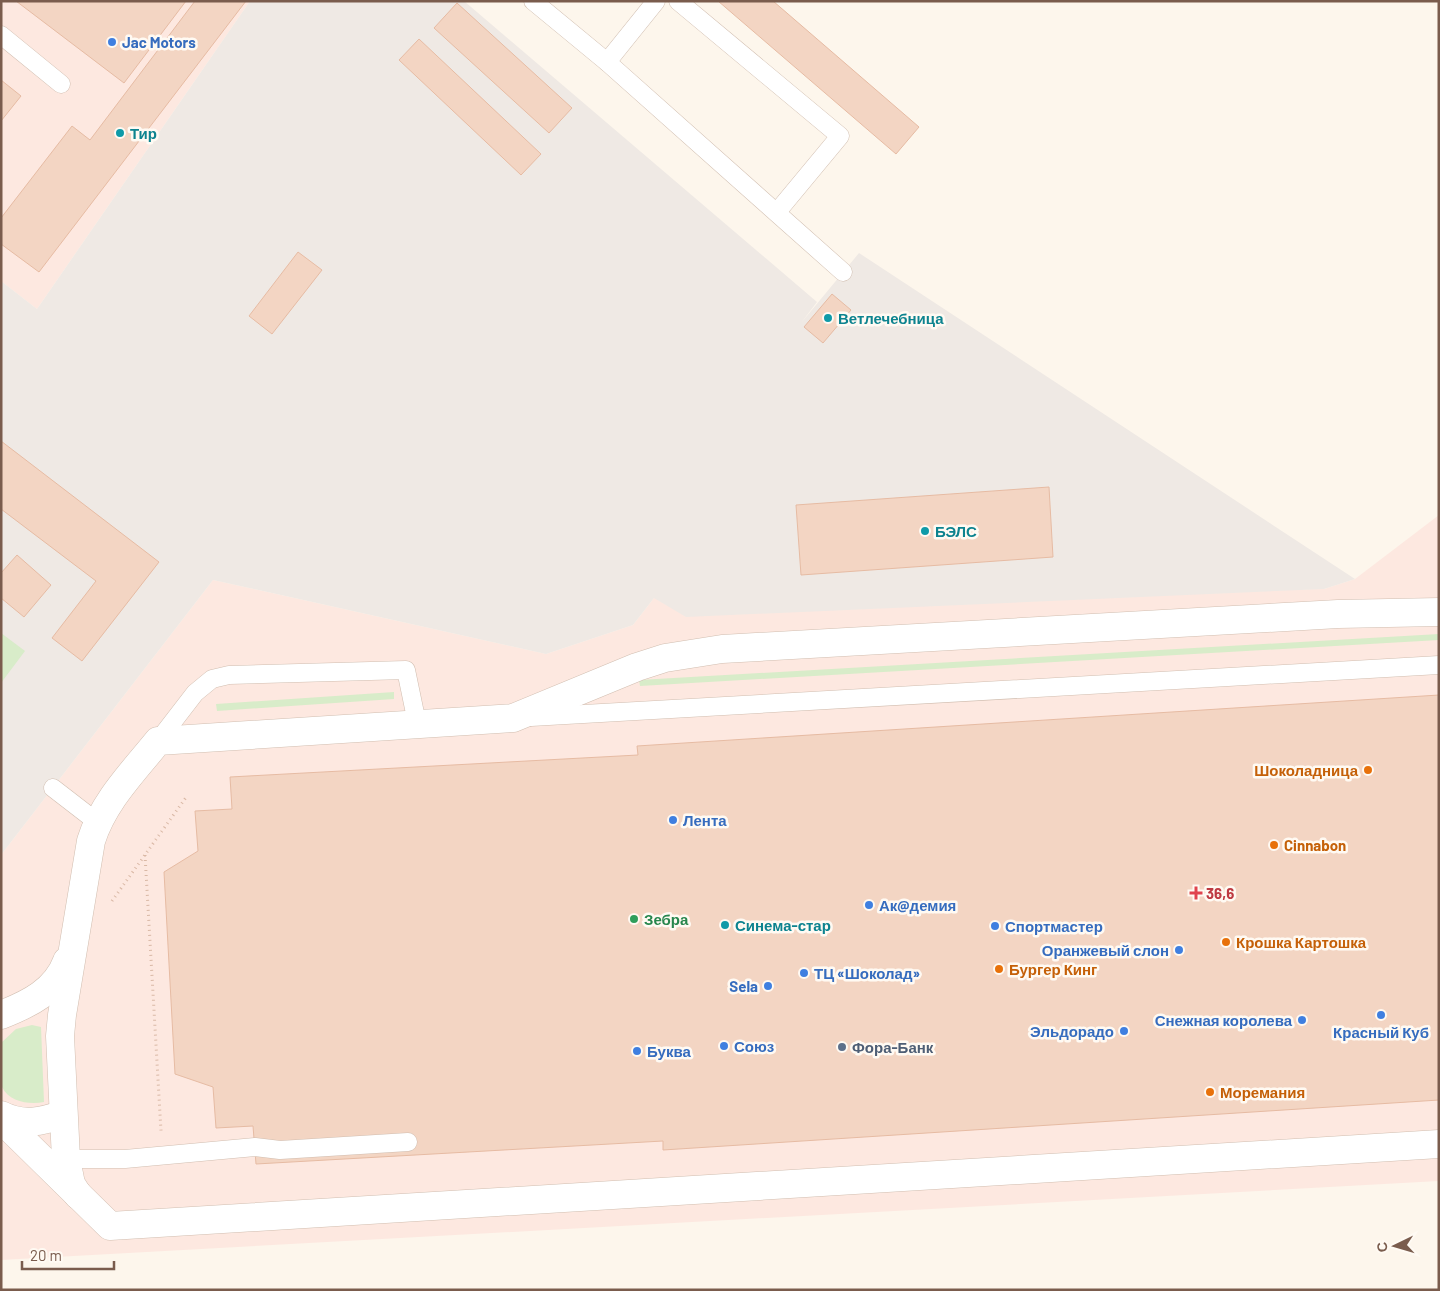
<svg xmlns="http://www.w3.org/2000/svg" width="1440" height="1291" font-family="Barlow,sans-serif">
<rect width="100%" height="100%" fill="#fdf6ec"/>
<g fill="#fde8e0">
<path d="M1,1H250L37,309L1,281Z"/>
<path d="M1439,515V1181L1,1260V855L213,580L546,654L633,625L654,598L1324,589L1355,579Z"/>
</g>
<path fill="#efe9e4" d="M250,1H464L817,302L801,323L859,253L1355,579L1324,589L686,617L654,598L633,625L546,654L213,580L1,855V281L37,309Z"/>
<g fill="#d8ecc9">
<path d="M1,633L25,651L1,683Z"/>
<path d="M1439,634V640L640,686L639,680Z"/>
<path d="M394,692V699L217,711L216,704Z"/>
<path d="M32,1025L41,1027L44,1102C30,1105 9,1102 2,1087C0,1079 1,1053 1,1043L16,1029Z"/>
</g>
<g fill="#f3d5c3" stroke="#e6bba3">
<path d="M16,1H186L124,83Z"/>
<path d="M195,1H246L39,272L1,244V218L72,126L90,140Z"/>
<path d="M718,1H773L919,127L896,154Z"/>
<path d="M457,3L572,108L549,133L434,28Z"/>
<path d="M419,39L541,154L521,175L399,60Z"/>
<path d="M1,80L21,96L1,121Z"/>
<path d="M298,252L322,270L272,334L249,316Z"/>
<path d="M832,294L851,310L823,343L804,327Z"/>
<path d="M1,441L159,562L82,661L52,638L96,581L1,509Z"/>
<path d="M1049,487L1053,557L801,575L796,505Z"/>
<path d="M17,555L51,585L24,617L1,598V573Z"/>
<path d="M1439,695V1100L663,1150V1141L256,1164L253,1126L216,1128L213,1087L175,1074L164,872L198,851L195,811L232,809L230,777L638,755L637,746Z"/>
</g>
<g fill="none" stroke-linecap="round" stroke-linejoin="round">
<g stroke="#d1beb0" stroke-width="19">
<g id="lane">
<path d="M533,1L607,62L843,272"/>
<path d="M678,1L840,136L777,212"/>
<path d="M1,35L61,84"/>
<path d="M607,62L656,1"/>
<path d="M531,717L1439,665"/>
<path d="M158,741L195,693L212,679L229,675L406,670L417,723"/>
<path d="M53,788L97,822"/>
<path d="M66,1159H125L255,1147L280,1150L408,1142"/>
</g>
</g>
<g stroke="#d1beb0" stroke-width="29">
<g id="street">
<path d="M1,1015C29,1004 56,991 67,961"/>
<path d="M1,1115C22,1126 42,1122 63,1114"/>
<path d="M1,1119L110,1226L1439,1144"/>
<path d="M78,1195L71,1184L66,1159L60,1036L62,1015L91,841C103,802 133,772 158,741L513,718L637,667L665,658L722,649L1338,614L1439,612"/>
</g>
</g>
<g stroke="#d9b8a5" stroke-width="3" stroke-dasharray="1 4" stroke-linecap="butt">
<path d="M145,855L161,1131"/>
<path d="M112,901L187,796"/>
</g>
<use href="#lane" stroke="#fff" stroke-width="18"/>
<use href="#street" stroke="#fff" stroke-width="28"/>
</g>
<g fill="#3f7fe0" stroke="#fffaf3" stroke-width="2">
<circle cx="112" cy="42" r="5"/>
<circle cx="673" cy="820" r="5"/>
<circle cx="869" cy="905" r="5"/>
<circle cx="995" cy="926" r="5"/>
<circle cx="1179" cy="950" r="5"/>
<circle cx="804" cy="973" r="5"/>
<circle cx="768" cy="986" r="5"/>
<circle cx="1381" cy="1015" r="5"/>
<circle cx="1302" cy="1020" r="5"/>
<circle cx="1124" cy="1031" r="5"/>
<circle cx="724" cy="1046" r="5"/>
<circle cx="637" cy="1051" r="5"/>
</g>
<g fill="#0f9aa8" stroke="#fffaf3" stroke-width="2">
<circle cx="120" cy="133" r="5"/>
<circle cx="828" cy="318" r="5"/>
<circle cx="925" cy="531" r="5"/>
<circle cx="725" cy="925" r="5"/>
</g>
<g fill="#e8710a" stroke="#fffaf3" stroke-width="2">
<circle cx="1368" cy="770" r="5"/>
<circle cx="1274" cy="845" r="5"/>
<circle cx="1226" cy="942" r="5"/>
<circle cx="999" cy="969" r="5"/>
<circle cx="1210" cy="1092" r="5"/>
</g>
<path fill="#e0444e" stroke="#fffaf3" stroke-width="2" d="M1193.5 885.5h5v5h5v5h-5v5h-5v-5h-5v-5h5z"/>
<circle fill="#2e9e5b" stroke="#fffaf3" stroke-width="2" cx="634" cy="919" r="5"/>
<circle fill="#5c6f8a" stroke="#fffaf3" stroke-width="2" cx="842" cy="1047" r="5"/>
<g text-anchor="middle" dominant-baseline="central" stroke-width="5" stroke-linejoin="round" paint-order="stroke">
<g font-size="15" font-weight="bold" fill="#366cbe" stroke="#fffaf3" text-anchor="start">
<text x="122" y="42">Jac Motors</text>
<text x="683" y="820">Лента</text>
<text x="879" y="905">Ак@демия</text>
<text x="1005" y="926">Спортмастер</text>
<text x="1169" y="950" text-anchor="end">Оранжевый слон</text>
<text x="814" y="973">ТЦ «Шоколад»</text>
<text x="758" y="986" text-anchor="end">Sela</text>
<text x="1292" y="1020" text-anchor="end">Снежная королева</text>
<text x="1114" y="1031" text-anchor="end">Эльдорадо</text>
<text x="1381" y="1032" text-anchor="middle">Красный Куб</text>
<text x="734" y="1046">Союз</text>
<text x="647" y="1051">Буква</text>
</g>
<g font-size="15" font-weight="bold" fill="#0d838f" stroke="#fffaf3" text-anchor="start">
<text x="130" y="133">Тир</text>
<text x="838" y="318">Ветлечебница</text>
<text x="935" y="531">БЭЛС</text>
<text x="735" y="925">Синема-стар</text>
</g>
<g font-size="15" font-weight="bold" fill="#c56008" stroke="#fffaf3" text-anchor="start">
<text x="1358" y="770" text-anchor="end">Шоколадница</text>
<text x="1284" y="845">Cinnabon</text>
<text x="1236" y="942">Крошка Картошка</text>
<text x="1009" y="969">Бургер Кинг</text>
<text x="1220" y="1092">Моремания</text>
</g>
<g font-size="15" font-weight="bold" fill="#be3a42" stroke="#fffaf3" text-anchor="start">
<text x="1206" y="893">36,6</text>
</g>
<g font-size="15" font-weight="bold" fill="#27864d" stroke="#fffaf3" text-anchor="start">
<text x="644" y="919">Зебра</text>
</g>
<g font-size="15" font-weight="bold" fill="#4e5e75" stroke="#fffaf3" text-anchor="start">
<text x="852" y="1047">Фора-Банк</text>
</g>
</g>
<rect width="1440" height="1291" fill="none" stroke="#7a5c4d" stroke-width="5"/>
<g transform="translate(1395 1246) rotate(265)" stroke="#fffaf3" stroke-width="4" paint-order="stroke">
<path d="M0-4L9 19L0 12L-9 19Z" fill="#7a5c4d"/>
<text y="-8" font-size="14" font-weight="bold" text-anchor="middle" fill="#7a5c4d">С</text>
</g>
<path d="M22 1261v8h92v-8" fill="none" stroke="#7a5c4d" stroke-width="2.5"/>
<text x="30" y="1261" font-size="15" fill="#7a5c4d" stroke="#fffaf3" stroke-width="4" paint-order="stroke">20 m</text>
</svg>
